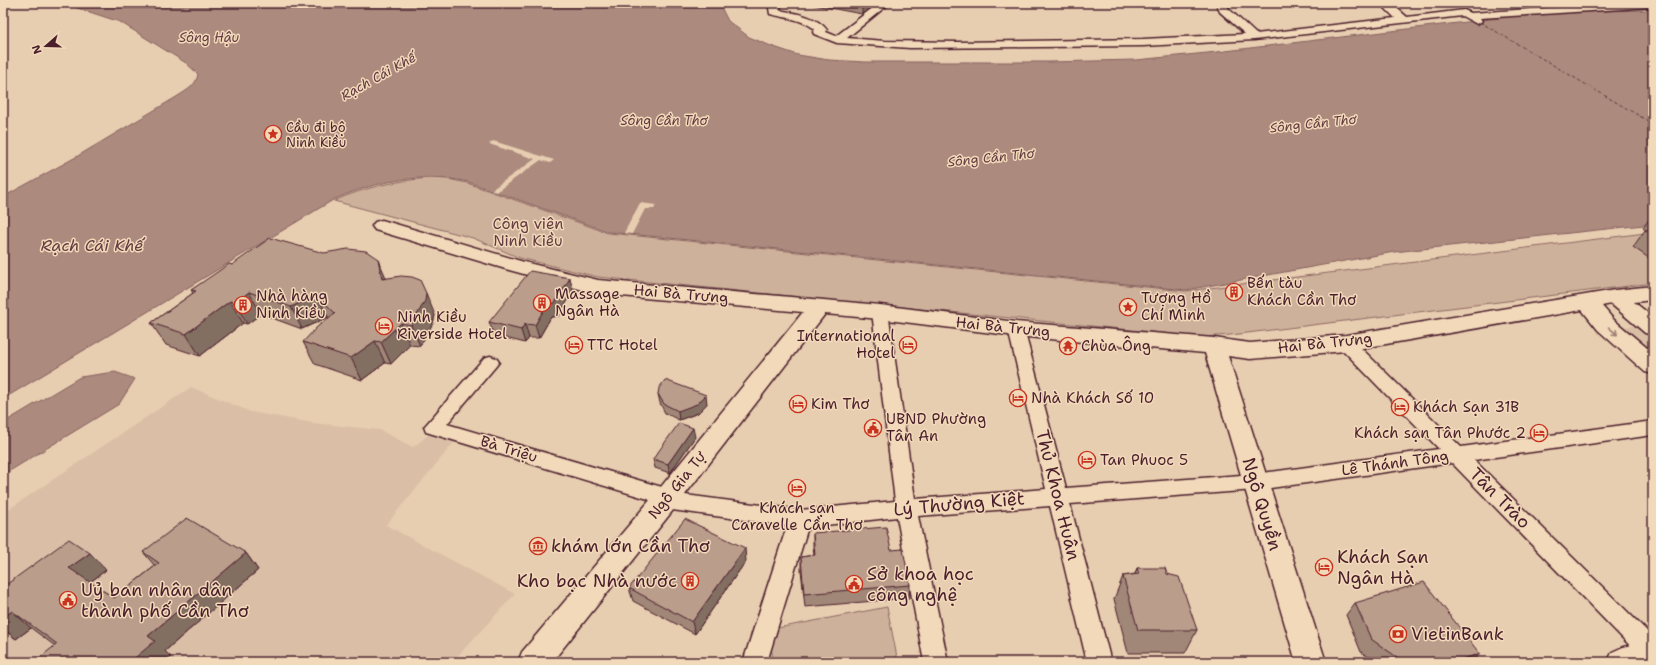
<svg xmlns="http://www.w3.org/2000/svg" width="1656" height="665" font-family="'Shantell Sans',sans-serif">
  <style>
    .built { fill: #dabfa6 }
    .green { fill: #ceb19b; stroke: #8c6863 }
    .water { fill: #ac8a7e; stroke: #855f5d }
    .pier { fill: #e8ceb1 }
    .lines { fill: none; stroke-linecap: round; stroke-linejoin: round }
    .ferry { stroke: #623a40; stroke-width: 1; stroke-dasharray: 3.5 2.5; stroke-linecap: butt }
    .street-casing { stroke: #4a1f2b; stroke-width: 3 }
    .secondary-casing { stroke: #4a1f2b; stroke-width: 3 }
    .street { fill: #f2d9ba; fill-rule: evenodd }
    .secondary { fill: #f2d9ba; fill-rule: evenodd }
    .wall { fill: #a18778; stroke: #4a1f2b }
    .shaded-wall { fill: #836e62; stroke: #4a1f2b }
    .building { fill: #bb9d8c; stroke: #4a1f2b }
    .oneway { stroke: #9e7c72 }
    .labels { text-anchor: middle; stroke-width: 3; stroke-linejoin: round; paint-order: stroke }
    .far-water-label { font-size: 13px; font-style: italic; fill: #623a40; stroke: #f2d9ba }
    .far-poi-label { font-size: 13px; fill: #4a1f2b; stroke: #f2d9ba; text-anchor: start }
    .park-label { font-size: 15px; fill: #643c41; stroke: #f2d9ba }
    .poi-label { font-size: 15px; fill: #4a1f2b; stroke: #f2d9ba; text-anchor: start }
    .street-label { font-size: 15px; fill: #4a1f2b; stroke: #f2d9ba }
    .water-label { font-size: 16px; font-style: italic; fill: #623a40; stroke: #f2d9ba }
    .near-street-label { font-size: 18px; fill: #4a1f2b; stroke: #f2d9ba }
    .near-poi-label { font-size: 18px; fill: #4a1f2b; stroke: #f2d9ba; text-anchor: start }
  </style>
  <rect width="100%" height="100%" fill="#e8ceb1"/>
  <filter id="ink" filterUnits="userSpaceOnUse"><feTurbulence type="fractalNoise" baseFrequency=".025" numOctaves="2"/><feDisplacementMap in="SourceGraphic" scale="8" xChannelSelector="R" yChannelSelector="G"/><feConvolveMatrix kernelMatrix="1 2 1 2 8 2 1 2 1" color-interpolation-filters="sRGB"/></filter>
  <g filter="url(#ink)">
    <path class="built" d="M1636,325L1653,338V364L1610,329Z
      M191,387L251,412L314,423L380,430L413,447L432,432L456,440L386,525L515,594L452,662H3V513Z"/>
    <path class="green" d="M429,178L448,179L467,183L608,233L1186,291L1653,232V283L1231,335L1202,337L598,277L520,258L473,238L334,201C365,187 396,181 429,178Z
      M887,607L898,662H774L767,630Z"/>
    <path class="water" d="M62,3H719L728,21L749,37L771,46L798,55L829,60L865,62H1048L1136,60L1217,52L1549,12L1653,10V224L1394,252L1186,290L609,232L468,182C423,172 375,181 333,200L3,399V197L76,157L178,96C187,90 196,86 198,74L186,63L120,22Z
      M115,372L135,379L119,404L8,472L3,471V423L80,377Z"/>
    <path class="pier" d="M493,141L554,160L550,163L541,160L496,192L491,190L535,159L489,144Z
      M640,203L656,205L654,209H645L632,234L624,233Z"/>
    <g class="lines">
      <path class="ferry" d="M1480,22L1653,124"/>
      <defs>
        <path id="street" d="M773,3H783L779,10C795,13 817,16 827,30L826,32L836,36L879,3H890L847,38L885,41L959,42L1143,39L1245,34L1220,12L1216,3H1226L1229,9L1256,34L1395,18L1380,3H1391L1407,17L1464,10L1471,13L1622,3H1653V7L1480,18L1482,21L1477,24L1462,16L1254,40L1143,46L910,48L837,43L814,34L813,32L815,29C802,19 786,18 770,14L769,8Z
          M880,307L886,308L888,312L915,499L1046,489L1008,329L1010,325L1016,323L1022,325L1024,329L1066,488L1255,474L1439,449L1340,347L1337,343L1340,339L1346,337L1352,339L1461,447L1653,421V435L1474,460L1653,637V662L1645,661L1452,463L1255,490L1070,504L1111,662H1087L1050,506L918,516L948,662H924L897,517L808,527L767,662H743L787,526L665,509L658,507L648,499L426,432L424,427L484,358L490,356L496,358L499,362L496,366L447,424L655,485L662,487L670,493L800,510L895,501L872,312L874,308Z"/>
        <path id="secondary" d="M382,220L524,262L598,280L880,305L1016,322L1214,338L1250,343L1346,335L1615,290L1653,286V300L1634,302L1653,317V335L1645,333L1611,304L1602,306L1614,320L1653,353V374L1645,372L1598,330L1582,310L1346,351L1250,359L1228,356L1326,662H1296L1205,353L1016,336L880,319L825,314L674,509L552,662H518L522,652L656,493L803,312L598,294L509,270L375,230L372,226L375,222Z
          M1653,641V662H1608L1612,652L1623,647Z"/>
      </defs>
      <use href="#street" class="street-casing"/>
      <use href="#secondary" class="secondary-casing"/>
      <use href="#street" class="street"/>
      <use href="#secondary" class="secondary"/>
    </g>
    <path class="wall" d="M814,3H876L862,14L814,5Z
      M1653,214V261L1633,247L1645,230H1646L1643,228Z
      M232,265L386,278L435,315L433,323L420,346L410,345L391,364L385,363L362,380L315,364L303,342L329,318L328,317L302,329L261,314L247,324L243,323L200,356L166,345L151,323L193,293L191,290Z
      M573,291L559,316L551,317L539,338H529L525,343L494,335L489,322Z
      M658,394L707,404L698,413L679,420L665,413L660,403Z
      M695,437L670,473L655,468L653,459Z
      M813,533L891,550L910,585L909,598L805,607L801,570V557L814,555L813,546Z
      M143,552L246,553L258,570L165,651L171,657L55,646L31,628L16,639L3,629V587L106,570L90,582L114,598L155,566Z
      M746,561L695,634L633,601L629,588Z
      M1137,568L1167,574L1197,630L1185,653H1128L1114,599L1123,576L1135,574Z
      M1355,603L1473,662H1376L1361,652L1346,615Z"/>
    <path class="shaded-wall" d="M862,3H876L862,14Z
      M378,259L387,280L382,279Z
      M570,278L573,291L559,316L551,317L539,338L535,325L547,304Z
      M249,292L261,314L247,324L235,303Z
      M426,293L435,315L433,323L420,346L411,325Z
      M317,295L328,317L302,329L291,307Z
      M230,301L243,323L200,356L186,334Z
      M401,323L410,345L391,364L381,342Z
      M525,324L529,338L525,343L521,330Z
      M375,341L385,363L362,380L351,358Z
      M706,395L707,404L698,413L679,420L678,411Z
      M693,428L695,437L670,473L668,464Z
      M745,548L746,561L695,634L692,622Z
      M90,553L106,570L86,585L69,568Z
      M246,553L258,570L165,651L171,657L165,662H130L148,636Z
      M12,611L31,628L16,639L3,628V618Z
      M1480,654L1473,662H1451Z"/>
    <path class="building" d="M1653,229V235L1645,230Z
      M270,238L324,253L348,249L366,251L378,259L382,279L401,276L412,277L420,280L426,293L425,301L411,325L401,323L381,342L375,341L351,358L303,342L317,327L335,313L317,295L291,307L249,292L235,303L230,301L186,334L151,323L196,291L191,290L229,264L232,265Z
      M530,271L570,278L555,303L547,304L535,325L525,324L521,330L489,322Z
      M665,380L706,395L697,404L678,411L664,404L658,394L659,388Z
      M679,423L693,428L668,464L653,459Z
      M187,518L246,553L148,636L155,641L130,662H34L57,644L12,611L3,618V587L69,539L90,553L69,568L114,598L159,563L143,552Z
      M685,519L745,548L692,622L629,588Z
      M886,527L891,550L903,549L910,585L804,594L801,557L815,555L813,533Z
      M1137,568H1165L1167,574L1179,577L1197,630H1138L1123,576L1139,574Z
      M1424,582L1480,654L1451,662H1404L1371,639L1355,603Z"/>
    <defs><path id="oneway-shaft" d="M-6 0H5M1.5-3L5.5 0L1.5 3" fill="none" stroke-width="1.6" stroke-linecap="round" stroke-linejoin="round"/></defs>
    <use class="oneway" href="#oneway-shaft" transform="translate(1613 331) rotate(41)"/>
  </g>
  <defs>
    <symbol id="sight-ring" viewBox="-11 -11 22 22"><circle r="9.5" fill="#f2d9ba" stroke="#c8321e" stroke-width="1.5"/><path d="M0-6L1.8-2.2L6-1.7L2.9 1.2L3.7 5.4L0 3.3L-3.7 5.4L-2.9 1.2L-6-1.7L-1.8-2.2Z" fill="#c8321e"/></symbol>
    <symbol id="building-ring" viewBox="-11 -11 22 22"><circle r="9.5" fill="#f2d9ba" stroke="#c8321e" stroke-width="1.5"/><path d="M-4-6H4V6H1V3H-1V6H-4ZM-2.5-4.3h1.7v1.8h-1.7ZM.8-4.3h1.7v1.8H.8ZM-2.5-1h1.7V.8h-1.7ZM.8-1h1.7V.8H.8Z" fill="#c8321e"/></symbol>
    <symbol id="hotel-ring" viewBox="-11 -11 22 22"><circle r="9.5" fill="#f2d9ba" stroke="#c8321e" stroke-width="1.5"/><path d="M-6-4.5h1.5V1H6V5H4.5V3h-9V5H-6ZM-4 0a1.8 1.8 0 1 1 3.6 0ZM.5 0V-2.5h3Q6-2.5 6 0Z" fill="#c8321e"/></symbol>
    <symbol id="temple-ring" viewBox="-11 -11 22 22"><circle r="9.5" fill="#f2d9ba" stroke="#c8321e" stroke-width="1.5"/><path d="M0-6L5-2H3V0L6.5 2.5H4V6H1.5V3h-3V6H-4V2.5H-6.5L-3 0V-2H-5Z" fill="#c8321e"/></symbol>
    <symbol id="civic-ring" viewBox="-11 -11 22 22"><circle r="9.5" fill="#f2d9ba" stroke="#c8321e" stroke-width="1.5"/><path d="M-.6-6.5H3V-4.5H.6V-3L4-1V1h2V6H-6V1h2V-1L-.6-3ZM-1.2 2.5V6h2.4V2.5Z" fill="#c8321e"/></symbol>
    <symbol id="museum-ring" viewBox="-11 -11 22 22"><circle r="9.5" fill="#f2d9ba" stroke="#c8321e" stroke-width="1.5"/><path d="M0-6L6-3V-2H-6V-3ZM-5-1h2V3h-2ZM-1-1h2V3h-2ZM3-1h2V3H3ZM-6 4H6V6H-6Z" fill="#c8321e"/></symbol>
    <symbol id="bank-ring" viewBox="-11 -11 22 22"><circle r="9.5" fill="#f2d9ba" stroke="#c8321e" stroke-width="1.5"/><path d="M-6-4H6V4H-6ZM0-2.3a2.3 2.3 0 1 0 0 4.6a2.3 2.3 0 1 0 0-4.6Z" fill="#c8321e"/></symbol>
  </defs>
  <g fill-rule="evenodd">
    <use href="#sight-ring" x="263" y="124" width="20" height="20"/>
    <use href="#building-ring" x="1224" y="282" width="20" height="20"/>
    <use href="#building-ring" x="532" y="293" width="20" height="20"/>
    <use href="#building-ring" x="233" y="295" width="20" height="20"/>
    <use href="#sight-ring" x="1118" y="297" width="20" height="20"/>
    <use href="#hotel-ring" x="374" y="316" width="20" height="20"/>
    <use href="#hotel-ring" x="564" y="335" width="20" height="20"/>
    <use href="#hotel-ring" x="898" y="335" width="20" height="20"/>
    <use href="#temple-ring" x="1058" y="336" width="20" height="20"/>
    <use href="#hotel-ring" x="1008" y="388" width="20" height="20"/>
    <use href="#hotel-ring" x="788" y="394" width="20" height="20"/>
    <use href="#hotel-ring" x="1390" y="397" width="20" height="20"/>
    <use href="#civic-ring" x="863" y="418" width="20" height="20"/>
    <use href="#hotel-ring" x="1529" y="423" width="20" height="20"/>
    <use href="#hotel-ring" x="1077" y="450" width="20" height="20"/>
    <use href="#hotel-ring" x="787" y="478" width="20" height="20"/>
    <use href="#museum-ring" x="528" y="536" width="20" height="20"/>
    <use href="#hotel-ring" x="1314" y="557" width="20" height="20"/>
    <use href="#building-ring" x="680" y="571" width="20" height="20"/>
    <use href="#civic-ring" x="844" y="574" width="20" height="20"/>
    <use href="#civic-ring" x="58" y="590" width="20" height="20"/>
    <use href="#bank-ring" x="1388" y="624" width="20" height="20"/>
  </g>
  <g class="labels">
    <g class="far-water-label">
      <text x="209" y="42">Sông Hậu</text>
      <text transform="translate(378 76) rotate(-29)" y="5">Rạch Cái Khế</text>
      <text x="664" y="125">Sông Cần Thơ</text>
      <text transform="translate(1313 123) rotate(-6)" y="5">Sông Cần Thơ</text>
      <text transform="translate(991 157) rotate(-6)" y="5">Sông Cần Thơ</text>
    </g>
    <g class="far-poi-label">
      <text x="286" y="132">Cầu đi bộ<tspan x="286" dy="15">Ninh Kiều</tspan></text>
    </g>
    <g class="park-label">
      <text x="528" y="229">Công viên<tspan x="528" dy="17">Ninh Kiều</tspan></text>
    </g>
    <g class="poi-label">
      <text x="1247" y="288">Bến tàu<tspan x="1247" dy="17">Khách Cần Thơ</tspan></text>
      <text x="555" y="299">Massage<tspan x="555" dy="17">Ngân Hà</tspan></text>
      <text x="256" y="301">Nhà hàng<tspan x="256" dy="17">Ninh Kiều</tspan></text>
      <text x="1141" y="303">Tượng Hồ<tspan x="1141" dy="17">Chí Minh</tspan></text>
      <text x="397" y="322">Ninh Kiều<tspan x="397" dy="17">Riverside Hotel</tspan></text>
      <text x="895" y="341" text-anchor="end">International<tspan x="895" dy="17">Hotel</tspan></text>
      <text x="587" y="350">TTC Hotel</text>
      <text x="1081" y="351">Chùa Ông</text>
      <text x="1031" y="403">Nhà Khách Số 10</text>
      <text x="811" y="409">Kim Thơ</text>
      <text x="1413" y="412">Khách Sạn 31B</text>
      <text x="886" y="424">UBND Phường<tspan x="886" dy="17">Tân An</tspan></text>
      <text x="1526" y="438" text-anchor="end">Khách sạn Tân Phước 2</text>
      <text x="1100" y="465">Tan Phuoc 5</text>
      <text x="797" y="513" text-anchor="middle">Khách sạn<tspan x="797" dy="17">Caravelle Cần Thơ</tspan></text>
    </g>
    <g class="street-label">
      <text transform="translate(681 294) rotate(5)" y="5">Hai Bà Trưng</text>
      <text transform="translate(1003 327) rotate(6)" y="5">Hai Bà Trưng</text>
      <text transform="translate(1325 343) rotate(-6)" y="5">Hai Bà Trưng</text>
      <text transform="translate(509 449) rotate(17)" y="5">Bà Triệu</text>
      <text transform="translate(1395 463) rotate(-8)" y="5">Lê Thánh Tông</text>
      <text transform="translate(677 485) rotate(-51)" y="5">Ngô Gia Tự</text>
    </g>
    <g class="water-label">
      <text x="92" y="251">Rạch Cái Khế</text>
    </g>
    <g class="near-street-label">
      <text transform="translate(1058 495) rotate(76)" y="6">Thủ Khoa Huân</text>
      <text transform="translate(1500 498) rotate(45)" y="6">Tân Trào</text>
      <text transform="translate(959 504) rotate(-5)" y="6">Lý Thường Kiệt</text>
      <text transform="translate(1262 504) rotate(73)" y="6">Ngô Quyền</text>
    </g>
    <g class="near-poi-label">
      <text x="551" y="552">khám lớn Cần Thơ</text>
      <text x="1337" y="563">Khách Sạn<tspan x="1337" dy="21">Ngân Hà</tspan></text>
      <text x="867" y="580">Sở khoa học<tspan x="867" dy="21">công nghệ</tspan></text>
      <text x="677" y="587" text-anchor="end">Kho bạc Nhà nước</text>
      <text x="81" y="596">Uỷ ban nhân dân<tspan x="81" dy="21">thành phố Cần Thơ</tspan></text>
      <text x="1411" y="640">VietinBank</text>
    </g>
  </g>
  <rect width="1656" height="665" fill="none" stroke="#f2d9ba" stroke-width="16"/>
  <rect x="8" y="8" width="1640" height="649" fill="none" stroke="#4a1f2b" stroke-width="1.5" filter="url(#ink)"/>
  <g transform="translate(46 46) rotate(250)" stroke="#f2d9ba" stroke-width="3" paint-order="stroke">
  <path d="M0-3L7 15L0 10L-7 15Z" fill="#4a1f2b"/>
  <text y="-6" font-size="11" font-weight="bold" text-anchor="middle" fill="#4a1f2b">N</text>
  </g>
</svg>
